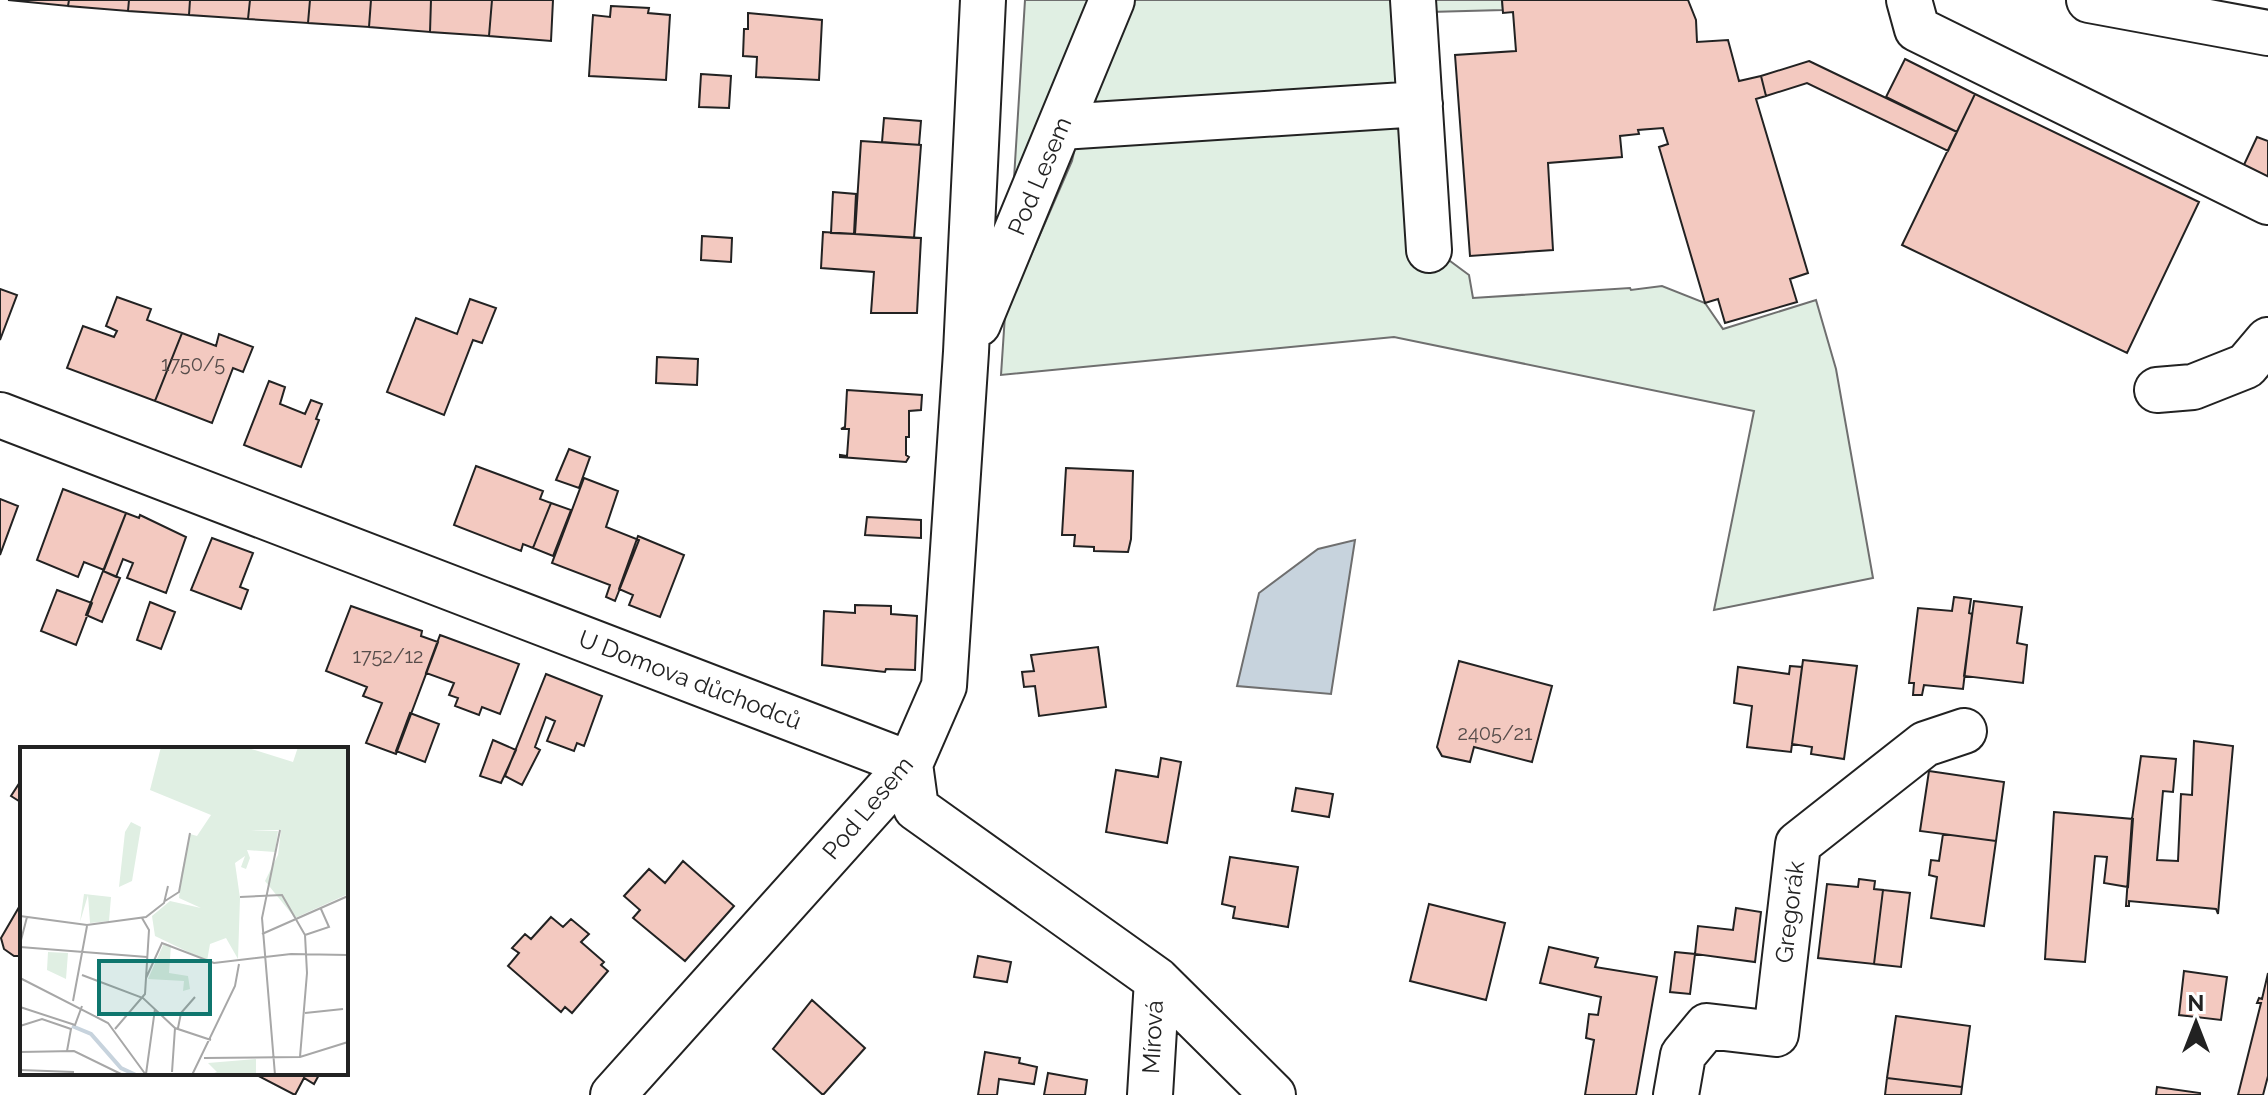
<svg xmlns="http://www.w3.org/2000/svg" width="2268" height="1095" font-family="Raleway,sans-serif">
  <style>
    .green { fill: #e0efe3; stroke: #6f6f6f; stroke-width: 2 }
    .water { fill: #c7d3dd; stroke: #6f6f6f; stroke-width: 2 }
    .building { fill: #f3c9c0; stroke: #222; stroke-width: 2 }
    .lines { fill: none; stroke-linecap: round; stroke-linejoin: round }
    .minor-casing { stroke: #222; stroke-width: 48 }
    .minor { stroke: #fff; stroke-width: 44 }
    .labels { text-anchor: middle; stroke-width: 6; stroke-linejoin: round; paint-order: stroke }
    .number-label { font-size: 20px; fill: #564c4a }
    .street-label { font-size: 24px; fill: #222; stroke: #fff }
    .inset-river { fill: none; stroke: #c7d3dd; stroke-width: 4 }
    .inset-road { fill: none; stroke: #a7a7a7; stroke-width: 2 }
    .view { fill: #0f766e; fill-opacity: 0.15; stroke: #0f766e; stroke-width: 4 }
    .inset-edge { fill: none; stroke: #222; stroke-width: 4 }
  </style>
  <rect width="100%" height="100%" fill="#fff"/>
  <path class="green" d="M1025,0H1091L1013,195Z
    M1125,0H1502L1503,10L1429,12L1446,258L1469,275L1473,298L1630,288L1631,290L1662,286L1705,303L1723,329L1816,300L1836,369L1873,578L1714,610L1754,411L1394,337L1001,375L1005,315L1072,161L1091,77Z"/>
  <path class="water" d="M1355,540L1331,694L1237,686L1259,593L1318,549Z"/>
  <path class="building" d="M8,0H69L68,6Z
    M69,0H129L128,11L68,6Z
    M129,0H190L189,15L128,11Z
    M190,0H250L248,19L189,15Z
    M250,0H310L308,23L248,19Z
    M310,0H371L369,27L308,23Z
    M371,0H431L430,32L369,27Z
    M431,0H492L489,36L430,32Z
    M492,0H553L551,41L489,36Z
    M1502,0H1688L1696,20L1697,42L1728,40L1739,81L1761,76L1766,96L1756,99L1808,273L1790,279L1797,302L1725,323L1718,299L1705,303L1659,147L1668,144L1663,128L1638,130L1639,134L1620,136L1622,157L1548,163L1553,250L1470,256L1455,55L1516,51L1513,12L1503,13Z
    M611,6L649,8L648,13L670,15L666,80L589,76L593,15L610,17Z
    M748,13L822,20L819,80L756,77L757,57L743,56L744,29H748Z
    M1905,59L1975,94L1957,132L1886,97Z
    M1809,61L1957,132L1948,151L1807,83L1766,96L1761,76Z
    M701,74L731,76L729,108L699,107Z
    M1975,94L2199,202L2127,353L1902,245Z
    M884,118L921,121L919,145L882,142Z
    M2257,137L2268,141V180L2242,169Z
    M861,141L921,145L914,238L855,234Z
    M833,192L856,194L854,234L831,233Z
    M823,232L921,238L917,313H871L874,272L821,268Z
    M702,236L732,238L731,262L701,260Z
    M0,289L17,295L0,340Z
    M117,297L151,309L147,320L182,333L155,401L67,368L83,326L114,337L117,331L106,326Z
    M470,299L496,308L482,343L473,340L444,415L387,392L416,318L457,334Z
    M182,333L216,346L219,334L253,347L243,372L233,368L212,423L155,401Z
    M657,357L698,359L697,385L656,383Z
    M269,381L285,387L280,404L305,414L311,400L322,404L316,419L319,420L301,467L244,445Z
    M847,390L922,395L921,410L909,411V437H906V455L909,457L906,462L840,457V455L847,456L849,429H841L845,427Z
    M569,449L590,457L579,488L556,480Z
    M476,466L543,491L540,499L551,503L533,548L523,544L521,551L454,525Z
    M1066,468L1133,471L1131,539L1128,552L1094,551V547L1074,546L1075,535H1062Z
    M584,478L618,491L606,527L639,540L615,601L606,597L610,585L552,563Z
    M63,489L126,513L104,570L84,562L78,577L37,560Z
    M0,499L18,506L0,555Z
    M551,503L571,510L553,556L533,548Z
    M126,513L139,518L140,515L186,537L166,593L127,578L133,563L123,559L116,577L103,571Z
    M867,517L921,520V538L865,535Z
    M638,536L684,555L660,617L629,605L633,595L619,589Z
    M212,538L253,553L240,587L248,590L241,609L191,590Z
    M103,571L120,578L102,622L86,615Z
    M57,590L92,603L76,645L41,631Z
    M1954,597L1971,599L1969,613L1972,614L1963,689L1924,685L1922,695H1913L1914,683H1909L1918,608L1952,611Z
    M1974,601L2022,607L2017,643L2027,645L2023,683L1964,676Z
    M150,602L175,612L161,649L137,640Z
    M855,605L891,606V614L917,616L915,670L886,669L885,672L822,665L824,611L855,613Z
    M351,606L422,631L421,636L438,642L396,754L366,743L382,703L363,696L367,687L326,671Z
    M440,635L519,664L500,714L482,707L479,715L455,706L458,698L449,695L454,683L426,673Z
    M1098,647L1106,707L1039,716L1035,686L1024,687L1022,672L1034,671L1031,655Z
    M1803,660L1857,666L1844,759L1811,754L1812,747L1792,744Z
    M1459,661L1552,686L1532,762L1474,747L1470,762L1442,756L1437,747Z
    M1790,666L1802,667L1791,752L1747,747L1752,706L1734,703L1738,667L1789,674Z
    M546,674L602,696L584,746L577,743L574,751L547,741L555,721L546,717L535,747L540,750L522,785L505,776Z
    M410,713L439,724L425,762L396,751Z
    M493,740L516,750L501,783L480,776Z
    M2194,741L2233,746L2218,914L2216,909L2129,901V906H2126L2132,819L2141,756L2176,759L2173,792L2163,791L2157,860L2178,861L2181,794L2192,795Z
    M1161,758L1181,762L1167,843L1106,832L1116,770L1158,777Z
    M1929,771L2004,782L1996,841L1920,831Z
    M22,779V803L11,796Z
    M1296,788L1333,794L1329,817L1292,811Z
    M2054,812L2133,819L2128,887L2104,883L2107,857L2095,856L2085,962L2045,959Z
    M1943,834L1996,841L1984,926L1931,918L1937,877L1929,875L1931,860L1939,861Z
    M1230,857L1298,867L1288,927L1233,918L1235,907L1222,904Z
    M683,861L734,906L685,961L633,918L640,910L624,896L649,869L665,883Z
    M1859,879L1875,881L1874,889L1883,890L1874,964L1818,958L1827,884L1858,887Z
    M1883,890L1910,893L1901,967L1874,964Z
    M22,902V956H14L4,949L1,938Z
    M1429,904L1505,923L1486,1000L1410,981Z
    M1736,908L1761,912L1755,962L1695,954L1698,926L1733,930Z
    M551,917L563,927L571,919L589,934L581,942L604,962L601,965L608,971L572,1013L565,1007L561,1012L508,966L519,953L512,948L525,934L531,939Z
    M1549,947L1598,958L1595,967L1657,977L1636,1095H1585L1594,1040L1586,1038L1589,1014L1598,1015L1601,997L1540,983Z
    M1675,952L1695,954L1690,994L1670,992Z
    M978,956L1011,962L1007,982L974,977Z
    M2184,971L2227,977L2221,1020L2179,1015Z
    M2268,973V1076L2263,1095H2238L2261,1003H2257L2259,998L2262,999Z
    M812,1000L865,1048L823,1095L773,1049Z
    M1896,1016L1970,1026L1962,1087L1887,1078Z
    M985,1052L1020,1058L1019,1063L1037,1067L1034,1084L999,1079L997,1095H978Z
    M253,1073H320L314,1084L304,1078L295,1095Z
    M1048,1073L1087,1080L1085,1095H1044Z
    M1887,1078L1962,1087L1961,1095H1885Z
    M2157,1087L2200,1093V1095H2156Z"/>
  <g class="lines">
    <defs>
      <path id="minor" d="M1413,0L1429,250
        M1909,0L1917,29L2268,202
        M2089,0L2268,33
        M1061,127L1420,104
        M978,324L1112,0
        M2157,390L2193,387L2246,366L2268,340
        M0,415L910,764
        M910,764L916,808L1157,980L1273,1095
        M613,1095L910,764L944,686L966,352L983,0
        M1150,1095L1157,980
        M1676,1095L1683,1055L1707,1026L1776,1034L1798,844L1925,744L1964,731"/>
    </defs>
    <use href="#minor" class="minor-casing"/>
    <use href="#minor" class="minor"/>
  </g>
  <g class="labels">
    <g class="number-label">
      <text x="193" y="371">1750/5</text>
      <text x="388" y="663">1752/12</text>
      <text x="1495" y="740">2405/21</text>
    </g>
    <g class="street-label">
      <text transform="translate(1040 176) rotate(-67)" y="8">Pod Lesem</text>
      <text transform="translate(690 680) rotate(21)" y="8">U Domova důchodců</text>
      <text transform="translate(868 808) rotate(-50)" y="8">Pod Lesem</text>
      <text transform="translate(1790 912) rotate(-83)" y="8">Gregorák</text>
      <text transform="translate(1153 1037) rotate(-87)" y="8">Mírová</text>
    </g>
  </g>
  <g transform="translate(20 747)">
    <rect width="328" height="328" fill="#fff"/>
    <path d="M141,0H225L273,15L278,0H328V147L275,171L245,134L258,108L261,83H230L258,84L255,105L227,103L230,111L226,122L221,120L225,109L215,116L220,151L218,212L206,191L190,197L187,214L135,189L132,169L150,154L181,161L159,151L161,128L170,87L177,89L191,68L130,43ZM111,75L121,80L112,134L99,140L105,85ZM64,147L91,150L89,174L70,176L68,148L60,175ZM144,196L151,198L149,226L168,229L170,242L163,244L164,234L128,232ZM28,205L48,206L46,232L27,223ZM236,312V328H188L197,325L188,316Z" fill="#e0efe3"/>
    <path class="inset-river" d="M52,279L71,287L101,321L116,328"/>
    <path class="inset-road" d="M220,150L262,148L285,188L287,226L280,310M145,154L159,145L170,86M0,169L67,178L126,170L144,156L148,139M242,187L328,149M285,188L309,180L301,162M0,197L7,170M0,200L127,210M62,228L123,251L155,281L191,293M0,231L88,276L126,328M126,231L142,196L194,216L271,207L328,208M53,254L67,179M0,260L55,278L62,259M285,266L323,262M0,279L22,272L51,282L47,304M158,281L161,266L175,250M95,282L125,247L129,183L122,171M0,305L54,304L103,328M184,311L280,310L328,295M0,323L54,325M152,325L155,281M126,327L135,262M172,328L215,239L219,217M255,328L242,171L260,83"/>
    <path class="view" d="M79,214H190V267H79Z"/>
    <rect width="328" height="328" class="inset-edge"/>
  </g>
  <g transform="translate(2196 1023)" stroke="#ffffff" stroke-width="6" paint-order="stroke">
  <path d="M0-6L14 30L0 20L-14 30Z" fill="#222222"/>
  <text y="-12" font-size="22" font-weight="bold" text-anchor="middle" fill="#222222">N</text>
  </g>
</svg>
